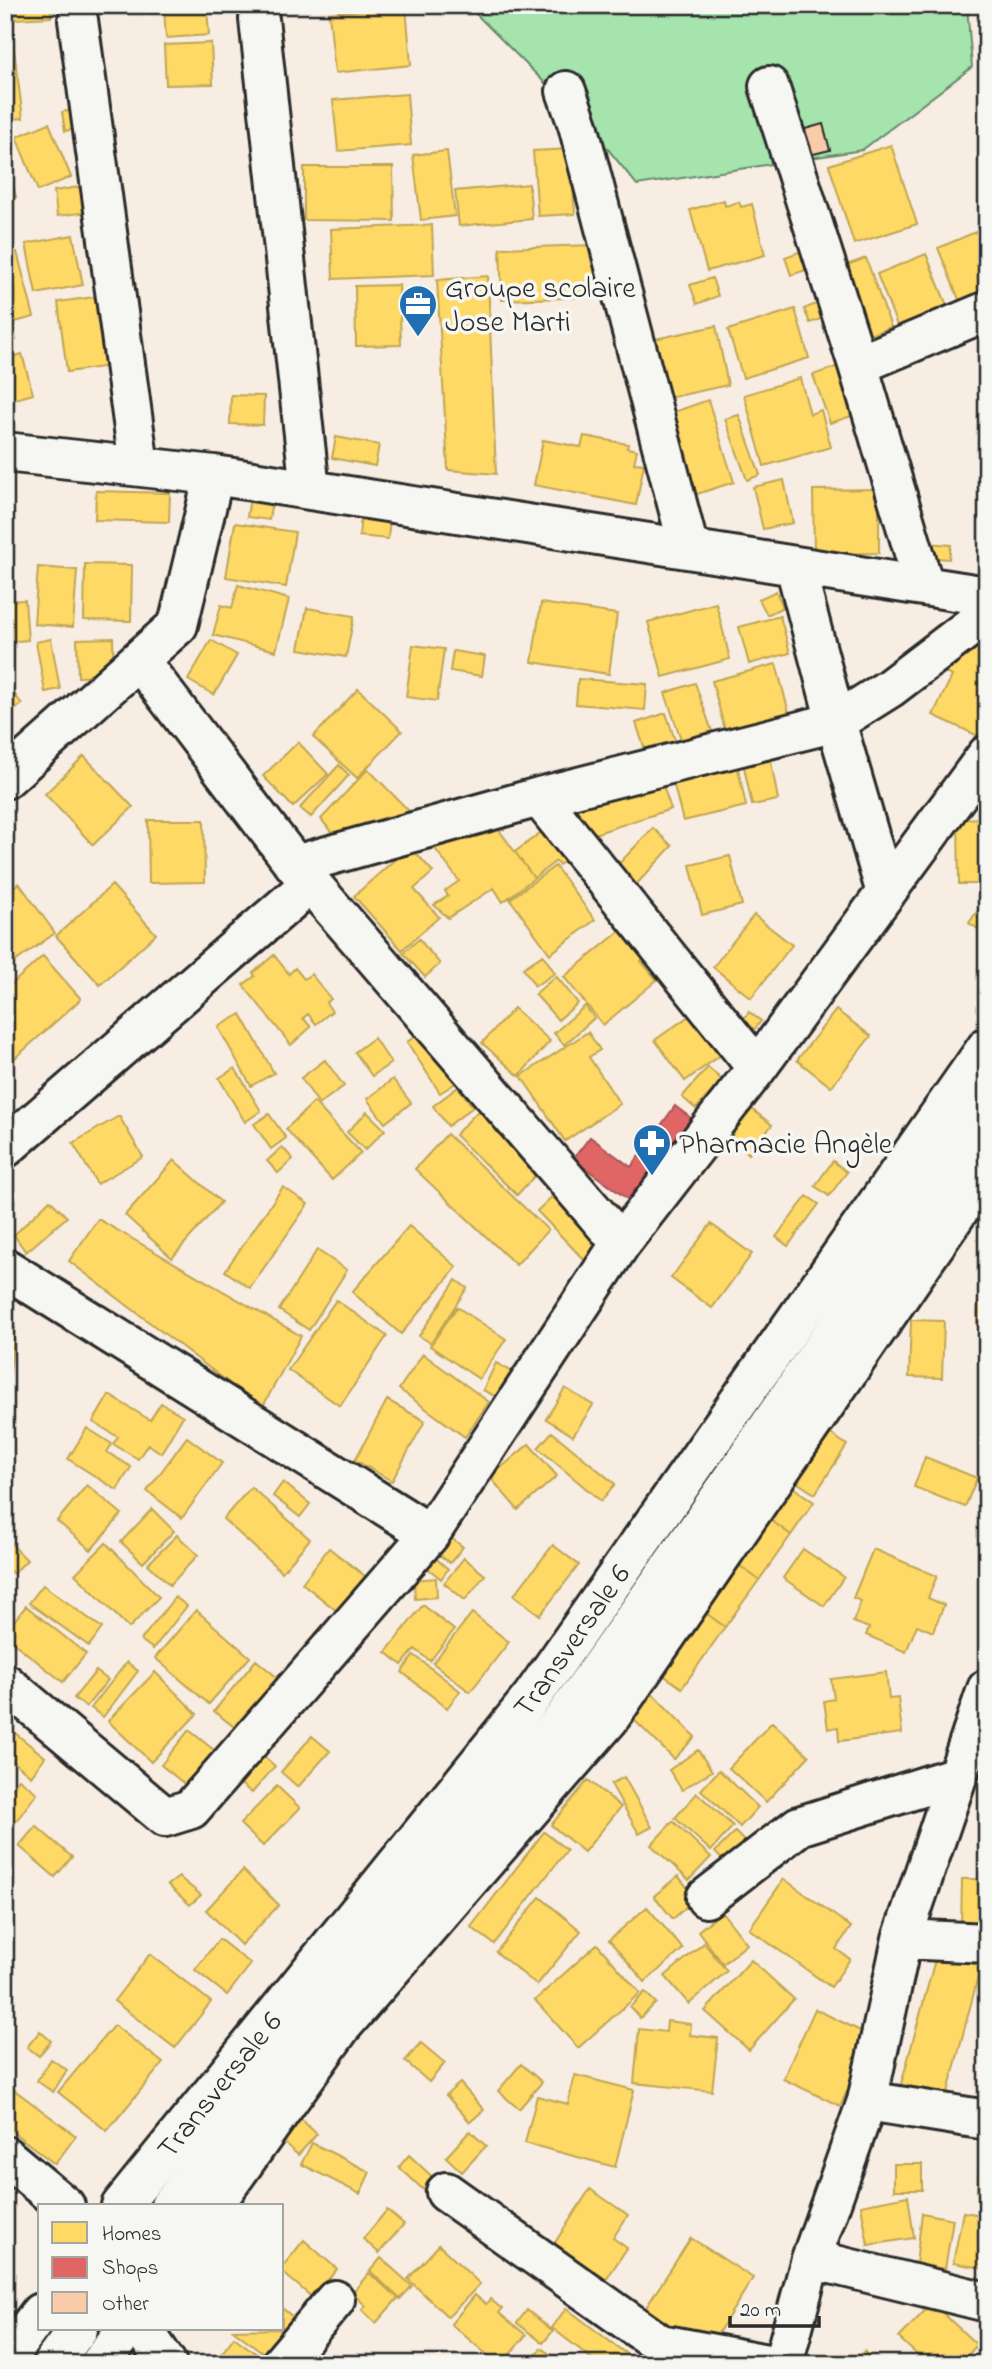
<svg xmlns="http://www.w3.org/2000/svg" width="992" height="2369" font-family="'Indie Flower',sans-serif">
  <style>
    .green { fill: #a5e4ac; stroke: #68886c; stroke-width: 2 }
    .homes { fill: #ffd966; stroke: #bfa554; stroke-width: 2 }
    .shops { fill: #e06666; stroke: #aa5454; stroke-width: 2 }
    .building { fill: #f9cba8; stroke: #2b2b2b; stroke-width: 2 }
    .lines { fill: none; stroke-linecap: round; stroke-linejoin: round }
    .minor-casing { stroke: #2b2b2b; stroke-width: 44 }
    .major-casing { stroke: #2b2b2b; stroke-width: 44 }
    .minor { stroke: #f6f6f2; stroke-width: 38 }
    .major { stroke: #f6f6f2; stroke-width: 38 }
    .labels { text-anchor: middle; stroke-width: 7; stroke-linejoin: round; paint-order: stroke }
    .poi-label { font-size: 30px; fill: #2b2b2b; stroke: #f6f6f2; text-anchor: start }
    .street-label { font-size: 30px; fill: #2b2b2b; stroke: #f6f6f2 }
  </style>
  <rect width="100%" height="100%" fill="#f7ede3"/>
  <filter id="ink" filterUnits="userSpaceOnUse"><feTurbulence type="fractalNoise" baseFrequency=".0143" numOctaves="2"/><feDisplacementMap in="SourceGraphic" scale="14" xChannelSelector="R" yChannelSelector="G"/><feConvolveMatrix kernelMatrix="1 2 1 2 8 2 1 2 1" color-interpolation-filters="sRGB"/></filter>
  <g filter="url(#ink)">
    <path class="green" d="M467,5H967L972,67L862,150L637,185L594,132Z"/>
    <path class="homes" d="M14,5H51V17L15,19Z
      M207,6L209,35L166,38L164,9Z
      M406,6L411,65L335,73L329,13Z
      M13,42L23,118L5,120V43Z
      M211,43L213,84L166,85L164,45Z
      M407,94L411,145L338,151L333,100Z
      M82,108L85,127L65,131L62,112Z
      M49,123L71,177L38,191L16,137Z
      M891,145L917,224L854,244L829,165Z
      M570,149L575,214L538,216L533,151Z
      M447,151L455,216L421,220L413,155Z
      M5,152L16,197L5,200Z
      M304,167H393L394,221L304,220Z
      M529,184L532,219L459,226L455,191Z
      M85,186L89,212L57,216L54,191Z
      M724,200L725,206L739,202L741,207L752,204L765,255L707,271L690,210Z
      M432,225L434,275L333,279L331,229Z
      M980,230L987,248V291L960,302L938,248Z
      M73,235L83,285L36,294L26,244Z
      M594,245L595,297L502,300L500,248Z
      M802,251L809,269L791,275L785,257Z
      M17,252L34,317L15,322L5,284V255Z
      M926,254L948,308L898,328L877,274Z
      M866,258L891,327L869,335L844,266Z
      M488,276L496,474L448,470L437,280Z
      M712,278L718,296L697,304L690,285Z
      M399,285L401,345L356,346L355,286Z
      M102,296L110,366L67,372L58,302Z
      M823,301L829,316L810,323L804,309Z
      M5,304L16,340L5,343Z
      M795,309L809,358L743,378L728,330Z
      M716,326L728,385L668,398L655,339Z
      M22,354L33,394L5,402V359Z
      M844,364L861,413L830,423L813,375Z
      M800,378L810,414L821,410L831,447L764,466L744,395Z
      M231,395L264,396L263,425L230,424Z
      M708,400L734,482L694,495L668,414Z
      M739,415L760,475L747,480L725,419Z
      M584,436L628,444L627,448L637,450L634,463L644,464L636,505L534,485L543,440L581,447Z
      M336,437L379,445L375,466L332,458Z
      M784,480L793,523L763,529L753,487Z
      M879,489V553L814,554L813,490Z
      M96,491L170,493L169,522L95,520Z
      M250,497L272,500L269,520L247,517Z
      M361,516L390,519L388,539L359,536Z
      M235,523L295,532L286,587L226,577Z
      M926,543L951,545L949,559L925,557Z
      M85,564L132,565L131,621L84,620Z
      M38,567L77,570L73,627L34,624Z
      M238,585L289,599L276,651L213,635L221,605L232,608Z
      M776,591L783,607L767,615L759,599Z
      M25,600L28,640L5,642V601Z
      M541,603L617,614L609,674L532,662Z
      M716,603L730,659L663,677L648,622Z
      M307,608L354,616L346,657L299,649Z
      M780,616L790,653L749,664L739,627Z
      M113,638L114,676L78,677L77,639Z
      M51,639L60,689L45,692L36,642Z
      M969,639L987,647V718L978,736L933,715L952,676L941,670Z
      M211,640L237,655L214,695L188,680Z
      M413,645L444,649L437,701L406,697Z
      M453,651L485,656L482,676L450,671Z
      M776,664L791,720L727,738L712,681Z
      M578,679L647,684L645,710L576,704Z
      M5,682L22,704L5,718Z
      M695,683L714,737L684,748L665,693Z
      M358,689L402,731L357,778L313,737Z
      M666,713L676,743L646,753L636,723Z
      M298,742L328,774L293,807L263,776Z
      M84,756L133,807L93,845L45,794Z
      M770,756L778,800L752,805L743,762Z
      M736,759L746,806L683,821L671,774Z
      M339,765L349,775L311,817L300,808Z
      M368,769L412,814L338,840L321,819Z
      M660,777L671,809L582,838L572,806Z
      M986,818L987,884H959L958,819Z
      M491,819L534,878L503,902L494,888L448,918L434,905L448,896L445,891L459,881L428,839Z
      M148,820H204L205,882L149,883Z
      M549,826L572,856L559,865L556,861L534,878L515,852Z
      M653,828L672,846L632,889L613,870Z
      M410,846L433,872L414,889L439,917L402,950L354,896Z
      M730,856L742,905L702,915L690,865Z
      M555,866L595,920L550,954L510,899Z
      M19,883L55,933L5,969V893Z
      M112,885L156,934L100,985L56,936Z
      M987,897V935L969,923Z
      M754,915L792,945L751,998L713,967Z
      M620,931L630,944L639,937L651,952L641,961L657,980L603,1025L564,977Z
      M419,939L440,964L425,977L403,953Z
      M274,955L289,974L295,968L304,979L311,974L331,999L326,1003L332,1011L316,1024L308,1014L303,1018L311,1027L291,1045L243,985L255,976L253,973Z
      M543,955L555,973L535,986L523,968Z
      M43,956L81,999L5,1067V990Z
      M556,976L578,1003L558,1020L535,994Z
      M585,1006L594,1018L564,1045L554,1033Z
      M514,1008L550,1041L519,1076L482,1043Z
      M836,1010L871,1036L831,1087L797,1060Z
      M749,1012L761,1021L749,1036L737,1028Z
      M241,1014L274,1073L251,1086L218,1027Z
      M692,1014L722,1054L685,1081L655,1040Z
      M425,1030L459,1081L440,1093L407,1042Z
      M588,1032L600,1050L589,1057L620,1104L565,1141L521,1076Z
      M374,1038L391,1063L372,1076L355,1052Z
      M325,1060L344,1086L319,1104L301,1078Z
      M708,1067L722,1080L696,1109L682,1097Z
      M235,1068L261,1111L245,1122L219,1078Z
      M393,1079L411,1103L385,1123L367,1099Z
      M458,1087L473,1107L448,1126L433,1106Z
      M314,1102L361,1153L332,1180L286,1129Z
      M752,1109L772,1125L749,1154L729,1137Z
      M479,1110L540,1170L517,1195L455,1135Z
      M367,1112L385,1130L365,1150L347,1132Z
      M269,1114L286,1138L271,1149L254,1124Z
      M119,1116L143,1157L97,1184L73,1143Z
      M447,1134L548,1230L516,1265L415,1169Z
      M282,1147L293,1159L278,1173L267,1161Z
      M174,1160L221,1202L172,1258L125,1215Z
      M833,1161L847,1172L829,1196L815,1186Z
      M283,1187L308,1204L250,1288L225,1271Z
      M560,1189L610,1241L587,1263L537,1211Z
      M807,1196L819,1204L788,1246L776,1237Z
      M50,1200L67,1217L26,1252L14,1235Z
      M98,1219L301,1336L262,1408L69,1261Z
      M711,1224L752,1254L712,1308L671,1278Z
      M409,1226L457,1267L401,1334L352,1292Z
      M317,1250L347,1270L309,1330L279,1310Z
      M456,1280L467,1288L431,1343L419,1336Z
      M336,1300L387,1336L340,1406L288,1370Z
      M978,1303H987V1326L977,1325Z
      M457,1307L506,1339L479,1379L430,1346Z
      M911,1320L944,1321L942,1378L909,1377Z
      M5,1326L15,1328L9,1380L5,1379Z
      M423,1354L489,1402L465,1437L399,1389Z
      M496,1363L516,1374L502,1400L483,1390Z
      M565,1388L593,1405L573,1436L546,1419Z
      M109,1395L150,1420L161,1403L183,1416L161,1453L148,1444L138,1459L113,1444L118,1437L93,1422Z
      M387,1400L425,1421L392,1481L355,1460Z
      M87,1428L112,1444L107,1452L131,1467L117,1490L68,1459Z
      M825,1430L847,1445L815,1494L792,1479Z
      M552,1432L615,1484L601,1501L538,1448Z
      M187,1437L222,1463L182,1518L147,1491Z
      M529,1444L557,1476L518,1510L490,1477Z
      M925,1457L977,1478L965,1507L914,1487Z
      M283,1482L310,1504L300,1517L273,1496Z
      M87,1485L122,1514L91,1550L57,1521Z
      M791,1486L814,1502L791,1535L768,1518Z
      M251,1487L310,1539L282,1572L223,1519Z
      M152,1509L174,1531L143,1563L121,1542Z
      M768,1518L791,1535L759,1580L736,1563Z
      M177,1535L198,1555L170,1585L148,1564Z
      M450,1537L463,1547L450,1563L437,1553Z
      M8,1541L27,1560L13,1574L5,1567V1544Z
      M106,1543L159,1597L129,1628L75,1574Z
      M553,1545L579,1565L540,1615L514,1595Z
      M329,1548L370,1580L342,1615L302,1583Z
      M803,1549L844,1577L824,1606L783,1578Z
      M873,1549L937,1576L928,1598L944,1605L933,1632L917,1625L906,1652L866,1635L869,1628L853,1622L861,1601L853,1598Z
      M432,1555L448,1569L441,1579L424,1565Z
      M464,1558L485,1575L465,1600L444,1583Z
      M736,1563L759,1580L725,1627L702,1610Z
      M436,1578L437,1597L415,1599L414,1580Z
      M43,1585L102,1628L89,1646L29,1603Z
      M175,1597L187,1606L153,1649L141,1640Z
      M423,1605L454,1630L430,1661L415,1649L402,1665L386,1652Z
      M26,1606L86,1654L63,1682L5,1636V1632Z
      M196,1610L250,1657L209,1704L155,1658Z
      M702,1610L725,1627L682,1688L659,1672Z
      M472,1613L509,1642L470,1692L433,1663Z
      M414,1655L460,1691L447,1708L402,1672Z
      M256,1660L279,1679L238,1730L214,1711Z
      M127,1662L138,1671L103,1717L91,1708Z
      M96,1671L108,1680L86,1707L74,1698Z
      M155,1672L197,1714L151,1762L108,1721Z
      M886,1672L889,1699L898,1698L902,1733L839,1741L838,1727L828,1729L824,1701L834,1699L831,1679Z
      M653,1694L695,1737L674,1759L631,1717Z
      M772,1722L809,1756L766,1802L729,1768Z
      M5,1725L45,1757L31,1776L5,1755Z
      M189,1730L220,1755L192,1790L161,1765Z
      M312,1736L330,1751L298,1787L281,1772Z
      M698,1750L712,1771L682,1790L669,1770Z
      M260,1753L275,1766L252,1793L237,1781Z
      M719,1770L758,1807L740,1827L701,1790Z
      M624,1777L652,1827L639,1834L611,1784Z
      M19,1779L37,1793L11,1828L5,1823V1798Z
      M588,1780L621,1807L584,1852L551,1825Z
      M277,1786L300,1808L263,1846L240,1824Z
      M697,1793L733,1826L711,1851L675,1818Z
      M673,1821L711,1857L689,1880L651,1845Z
      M36,1826L72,1857L55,1877L19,1846Z
      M544,1832L567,1850L494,1944L471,1927Z
      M735,1832L749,1846L728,1866L715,1852Z
      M243,1870L279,1905L241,1945L206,1910Z
      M678,1876L696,1898L673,1919L654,1896Z
      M179,1877L201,1895L190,1905L168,1885Z
      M784,1879L851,1927L836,1949L850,1959L831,1987L749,1929Z
      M962,1879H987V1929L961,1928Z
      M540,1897L581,1931L537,1985L496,1952Z
      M647,1907L683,1949L645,1982L609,1940Z
      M722,1912L747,1944L723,1964L698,1931Z
      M219,1939L251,1964L227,1995L195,1970Z
      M704,1943L727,1971L689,2004L665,1976Z
      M597,1944L640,1993L578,2048L535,2000Z
      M150,1954L211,2002L175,2048L114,2001Z
      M936,1956L981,1965L946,2100L899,2092Z
      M751,1960L794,1999L749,2050L705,2011Z
      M982,1985H987V2023H980Z
      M645,1992L656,2003L640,2018L630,2007Z
      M815,2009L873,2037L840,2106L783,2079Z
      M667,2021L691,2024L690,2035L718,2038L712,2091L634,2083L639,2029L666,2032Z
      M114,2025L163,2063L107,2131L58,2092Z
      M40,2031L51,2041L39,2056L27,2047Z
      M421,2043L445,2063L429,2082L405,2061Z
      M51,2059L67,2070L53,2092L37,2081Z
      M521,2064L542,2082L519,2109L498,2091Z
      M575,2075L634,2090L615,2167L525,2143L537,2096L568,2104Z
      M5,2083L76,2136L55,2164L5,2126Z
      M460,2083L484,2110L470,2122L446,2095Z
      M293,2112L317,2134L298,2155L274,2134Z
      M470,2131L486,2146L462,2172L446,2157Z
      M982,2136L987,2137V2193L977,2192Z
      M312,2143L370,2172L360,2194L301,2164Z
      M409,2155L440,2184L429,2195L399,2167Z
      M894,2164H922V2190H894Z
      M590,2189L628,2215L613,2238L627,2248L606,2280L554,2244Z
      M908,2196L914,2238L868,2245L861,2205Z
      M984,2206L987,2207V2269L953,2263L963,2212L982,2215Z
      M387,2210L404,2224L379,2253L363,2239Z
      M922,2213L953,2219L945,2269L916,2264Z
      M691,2238L753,2278L708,2349L645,2309Z
      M304,2240L337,2269L313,2298L282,2272V2267Z
      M439,2245L480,2284L448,2317L408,2279Z
      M381,2258L412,2286L400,2299L370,2271Z
      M369,2273L398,2298L376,2323L362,2310L366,2306L352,2293Z
      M475,2295L486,2304L490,2299L502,2309L499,2313L526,2335L502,2364H498L451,2324Z
      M932,2303L977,2345L960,2364H927L899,2338Z
      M282,2308L293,2317L265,2354L233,2330L282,2329Z
      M566,2308L637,2362L636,2364H599L552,2328Z
      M527,2310L553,2331L543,2343L517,2323Z
      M234,2337L259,2356L253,2364H227L219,2357Z
      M986,2344L987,2364H968Z
      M541,2348L565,2364H530Z
      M864,2351L875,2364H851Z"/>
    <path class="shops" d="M675,1106L700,1125L640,1208L573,1159L590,1137L631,1167Z"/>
    <path class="building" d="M823,124L830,150L805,156L798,131Z"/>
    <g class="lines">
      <defs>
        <path id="minor" d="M259,19L310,490
          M78,20L139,466
          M769,86L858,365L924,586
          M566,91L578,125L689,549
          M858,365L987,311
          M5,452L214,475L987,596
          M795,566L836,722L886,893
          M139,660L295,865L621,1243
          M5,779L178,625L214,475
          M539,797L757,1068
          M295,865L539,797L836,722L890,688L987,614
          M5,1148L311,883
          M5,1268L430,1534
          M5,1683L165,1817L191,1809L430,1534L621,1243L757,1068L987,755
          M706,1898L799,1826L957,1776
          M902,1939L987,1943
          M867,2101L987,2120
          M5,2156L65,2206
          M446,2192L660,2344L767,2364
          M213,2206L341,2027L609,1719L987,1169
          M811,2259L987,2302
          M143,2329L167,2364
          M100,2364L126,2329
          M281,2364L335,2300
          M783,2364L811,2259L867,2101L902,1939L987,1689"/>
        <g id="major">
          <path id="s1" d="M121,2206L532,1697L987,1047"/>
          <path d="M170,2206L285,2057L332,1990L564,1718L744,1463L987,1107"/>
          <path d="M5,2360L40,2313"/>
          <path d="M52,2364L78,2329"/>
        </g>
      </defs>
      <use href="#minor" class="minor-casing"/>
      <use href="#major" class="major-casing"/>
      <use href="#minor" class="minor"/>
      <use href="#major" class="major"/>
    </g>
  </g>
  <defs>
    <symbol id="office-pin" viewBox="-11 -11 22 30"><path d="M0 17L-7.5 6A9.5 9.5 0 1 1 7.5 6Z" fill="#1f6fb2" stroke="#f6f6f2"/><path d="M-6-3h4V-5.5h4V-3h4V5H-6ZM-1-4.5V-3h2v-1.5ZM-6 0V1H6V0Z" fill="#fff"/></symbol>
    <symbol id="pharmacy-pin" viewBox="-11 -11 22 30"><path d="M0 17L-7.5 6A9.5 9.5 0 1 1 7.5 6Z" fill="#1f6fb2" stroke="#f6f6f2"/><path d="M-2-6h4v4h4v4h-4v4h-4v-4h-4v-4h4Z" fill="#fff"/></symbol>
  </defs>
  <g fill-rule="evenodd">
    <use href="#office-pin" x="396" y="282" width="44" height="60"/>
    <use href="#pharmacy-pin" x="630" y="1121" width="44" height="60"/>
  </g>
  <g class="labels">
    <g class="poi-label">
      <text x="445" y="297">Groupe scolaire<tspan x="445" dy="34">Jose Marti</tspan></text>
      <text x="679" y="1153">Pharmacie Angèle</text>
    </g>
    <g class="street-label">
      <text dy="10" stroke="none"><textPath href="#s1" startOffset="723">Transversale 6</textPath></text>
      <text dy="10" stroke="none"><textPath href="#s1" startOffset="156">Transversale 6</textPath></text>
    </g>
  </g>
  <rect width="992" height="2369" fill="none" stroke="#f6f6f2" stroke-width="28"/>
  <rect x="14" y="14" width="964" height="2341" fill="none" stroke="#2b2b2b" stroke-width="2.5" filter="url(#ink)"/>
  <rect x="38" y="2204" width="245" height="126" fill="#f6f6f2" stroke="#a5a5a2" stroke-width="2"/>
  <rect x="52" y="2222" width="35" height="21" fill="#ffd966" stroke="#a5a5a2" stroke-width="2"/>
  <text x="102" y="2240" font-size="21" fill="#2b2b2b">Homes</text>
  <rect x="52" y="2257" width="35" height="21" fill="#e06666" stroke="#a5a5a2" stroke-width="2"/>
  <text x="102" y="2274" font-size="21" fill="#2b2b2b">Shops</text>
  <rect x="52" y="2292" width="35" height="21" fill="#f9cba8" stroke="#a5a5a2" stroke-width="2"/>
  <text x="102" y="2310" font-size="21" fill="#2b2b2b">Other</text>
  <path d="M730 2316v10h89v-10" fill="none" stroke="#2b2b2b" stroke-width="3.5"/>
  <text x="740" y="2316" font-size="21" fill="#2b2b2b" stroke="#f6f6f2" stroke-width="5" paint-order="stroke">20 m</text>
</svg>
